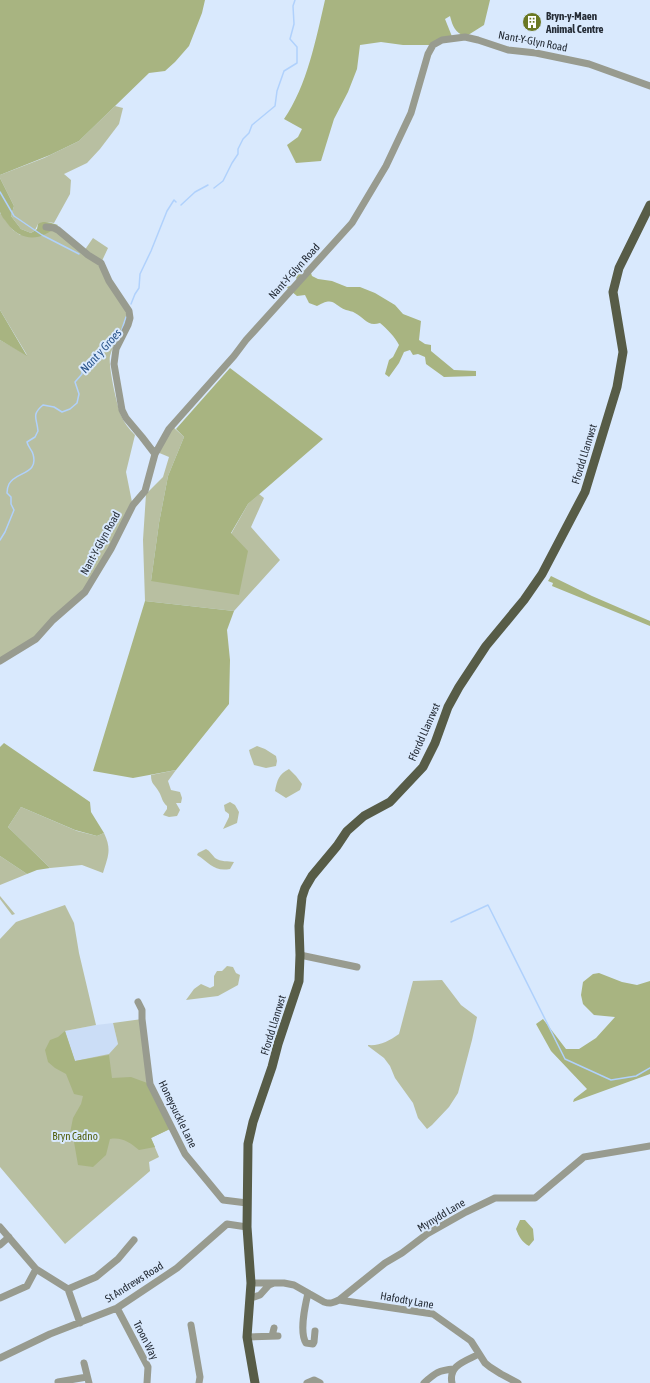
<svg xmlns="http://www.w3.org/2000/svg" width="650" height="1383" font-family="'Asap Condensed',sans-serif">
  <style>
    .built { fill: #cbddf6 }
    .green { fill: #b8bfa1 }
    .forest { fill: #a8b481 }
    .lines { fill: none; stroke-linecap: round; stroke-linejoin: round }
    .stream { stroke: #b0d1fc; stroke-width: 1.5 }
    .minor { stroke: #989b8f; stroke-width: 7 }
    .major { stroke: #575c47; stroke-width: 9 }
    .labels { text-anchor: middle; stroke-width: 4; stroke-linejoin: round; paint-order: stroke }
    .poi-label { font-size: 11px; font-weight: bold; fill: #252c36; stroke: #d9e9fd; text-anchor: start }
    .street-label { font-size: 11px; fill: #252c36; stroke: #d9e9fd }
    .park-label { font-size: 11px; fill: #515e0c; stroke: #d9e9fd }
    .water-label { font-size: 12px; font-style: italic; fill: #2a548a; stroke: #d9e9fd }
  </style>
  <rect width="100%" height="100%" fill="#d9e9fd"/>
  <path class="built" d="M113,1023L118,1044L109,1055L75,1061L65,1031L96,1025Z"/>
  <path class="green" d="M115,106L123,108L119,124L100,149L87,163L64,174L71,180L70,194L54,223L48,222L38,224L35,230L31,233L21,229L11,216L14,206L0,178V175L44,158L79,141Z
    M0,213L13,230L20,235H42L54,228L84,251L93,238L108,248L101,263L130,318C123,330 114,342 110,356C108,365 117,406 121,415C124,423 129,429 135,435L126,472L132,502L108,551L84,589L35,637L0,658V340L27,355L0,310Z
    M172,426L184,437L168,476L159,523L151,581L231,534L248,504L259,494L264,498L251,527L280,560L234,611L145,601L143,540L146,494L163,477L169,457L157,452Z
    M257,746L265,749L276,756L277,761L276,766L266,768L254,765L250,754L249,750Z
    M289,769L296,776L302,784L300,790L286,798L275,791C277,780 279,774 289,769Z
    M176,770L168,781L171,790L180,792L182,798L181,803H176L180,810L177,816L169,817L163,815L167,809V806C162,802 162,797 159,792C155,784 151,785 151,775Z
    M230,802L235,805L239,812L237,823L223,829L229,817V814L225,811L224,805Z
    M21,807L77,831L97,836L104,833C112,850 108,856 103,873L82,865L50,868L8,827Z
    M206,849C210,851 212,855 215,858C221,862 228,861 234,862L230,869C214,872 210,863 197,855L198,853Z
    M0,856L27,874L0,885Z
    M0,896L15,914L12,915L0,899Z
    M65,905L74,923L79,953L96,1025L65,1031L75,1061L109,1054L118,1044L113,1023L142,1019L150,1084L172,1128L151,1138L159,1157L149,1162L150,1171L65,1244L0,1167V939L16,922Z
    M227,966L233,967L236,973L240,975L238,985L218,996L186,1000L194,989L201,984L210,988L214,986V976L217,971H222Z
    M442,980L461,1005L477,1017L472,1040L458,1093L449,1107L432,1125L427,1129L418,1118L413,1103L395,1078L390,1066L384,1058L368,1046V1045C380,1046 389,1041 399,1034L413,981Z"/>
  <path class="forest" d="M0,0H205L202,13L189,46L175,62L165,71L149,73L79,141L50,155L0,175Z
    M325,0H490L484,25L465,37C455,31 453,28 450,16L445,19L453,39L433,45H403L381,42L360,45L357,69L348,92L334,119L321,161L296,163L287,145L298,137L302,129L284,119C307,86 316,39 325,0Z
    M0,178L14,206L11,216L21,229L31,233L37,229L38,224C44,220 51,223 58,225C41,242 21,242 7,223C5,220 1,216 0,212C0,205 0,186 0,178Z
    M302,270L311,273L312,276L318,279L332,281L347,287H360L375,293L395,305L403,314L421,321L419,340L425,344L431,345V351L454,370L476,371V376L444,377L426,364L425,357L418,354L413,355L410,350L404,352L399,363L389,377L385,374L389,360L393,357L399,345C395,337 387,329 380,323C367,327 365,318 355,313C352,311 349,311 346,310C333,305 334,296 317,306L309,303L305,295L297,296L286,287L298,284L296,277Z
    M0,310L27,356L0,340Z
    M230,368L323,439L248,504L231,533L248,551L239,595L151,581L159,523L168,476L184,437L176,429Z
    M551,576L592,596L650,621V626L552,586L553,583L548,581Z
    M145,601L234,611L227,630L230,660L229,704L176,770L133,778L93,771Z
    M4,743L90,802L91,812L104,833L97,836L75,830L21,807L8,827L50,868L37,870L27,874L0,856V747Z
    M599,973L622,982L637,985L650,981V1074L573,1102L574,1099L587,1089L551,1051L536,1024L543,1019L566,1049H579L596,1038L615,1017L594,1015L583,1004L581,995L583,982L593,974Z
    M65,1031L75,1061L109,1055L112,1078L131,1077L150,1084L172,1128L151,1138L155,1147L139,1150C130,1143 123,1137 110,1139L106,1155L93,1167L78,1165L74,1142L70,1133L73,1118L81,1104L83,1096L74,1094L66,1074L55,1068L48,1062L45,1050L50,1040L58,1037Z
    M520,1220H525L533,1229L534,1240L529,1246C522,1242 519,1237 516,1229Z"/>
  <g class="lines">
    <path class="stream" d="M214,188L223,181L232,163L238,154V149L243,139L249,133L252,125L275,106L277,91L284,71L297,63V47L290,39L294,24L293,6L295,0
      M0,192L14,216L42,235L79,254
      M181,205L195,192L208,185
      M131,304L135,294L139,288L140,274L151,251L167,211L174,200L176,202
      M0,540L5,532L14,510L11,504V497L7,493C7,490 8,486 9,484C16,471 39,475 33,454C32,450 28,447 27,442L35,437L38,431C37,418 31,415 43,405L54,407L62,412L70,409L77,403L79,394L75,382L82,374V368L90,363L102,348L121,332L126,317
      M451,922L488,905L565,1059L611,1080L636,1076L650,1068"/>
    <path class="minor" d="M46,227L54,228L58,230L88,255L101,263L109,281L129,311L130,318L128,325L116,349L114,364L122,410L126,418L142,437L155,454
      M0,661L36,639L53,620L85,592L111,549L133,505L145,491L155,454L169,429L234,356L246,340L352,223L386,166L411,113L428,54L433,45L442,40L465,37L478,40L508,50L536,53L589,64L650,86
      M300,955L357,967
      M138,1002L142,1010V1019L150,1084L185,1154L223,1200L247,1203
      M0,1227L36,1269L68,1289L80,1323
      M0,1245L9,1237
      M251,1283H284L294,1285L324,1302C330,1304 333,1303 339,1300L385,1263L402,1253L427,1234L466,1212L495,1198H535L584,1157L650,1146
      M68,1289L96,1277L118,1259L134,1240
      M308,1293C305,1306 299,1332 306,1343L313,1344L314,1342L315,1331
      M0,1298L27,1286L36,1269
      M251,1298L260,1295L269,1285L274,1283
      M339,1300L433,1314L471,1341L485,1363L490,1367L501,1374L518,1383
      M117,1308L148,1367L147,1383
      M191,1325L200,1377L199,1383
      M272,1336L274,1328
      M247,1337L278,1336
      M0,1358L50,1334L117,1308L177,1268L227,1224L247,1227
      M84,1363L89,1383
      M58,1382L87,1377
      M307,1383L314,1380L320,1383
      M424,1383C435,1373 439,1370 454,1369
      M452,1383C448,1365 466,1361 479,1354"/>
    <path class="major" d="M255,1383L247,1337L251,1283L247,1227L248,1144L253,1122L272,1067L278,1044L299,981L300,955L299,926L302,897L305,888L312,876L337,846L347,831L364,816L390,802L423,767L435,743L448,707L459,687L486,646L524,600L542,574L585,492L617,387L623,352L613,292L619,268L650,205"/>
  </g>
  <defs>
    <symbol id="building-disc" viewBox="-11 -11 22 22"><circle r="9.5" fill="#6a7824" stroke="#d9e9fd"/><path d="M-4-6H4V6H1V3H-1V6H-4ZM-2.5-4.3h1.7v1.8h-1.7ZM.8-4.3h1.7v1.8H.8ZM-2.5-1h1.7V.8h-1.7ZM.8-1h1.7V.8H.8Z" fill="#fff"/></symbol>
  </defs>
  <g fill-rule="evenodd">
    <use href="#building-disc" x="521" y="11" width="22" height="22"/>
  </g>
  <g class="labels">
    <g class="poi-label">
      <text x="546" y="20">Bryn-y-Maen<tspan x="546" dy="13">Animal Centre</tspan></text>
    </g>
    <g class="street-label">
      <text transform="translate(533 41) rotate(11)" y="4">Nant-Y-Glyn Road</text>
      <text transform="translate(294 271) rotate(-48)" y="4">Nant-Y-Glyn Road</text>
      <text transform="translate(584 454) rotate(-73)" y="4">Ffordd Llanrwst</text>
      <text transform="translate(100 543) rotate(-61)" y="4">Nant-Y-Glyn Road</text>
      <text transform="translate(424 732) rotate(-66)" y="4">Ffordd Llanrwst</text>
      <text transform="translate(273 1025) rotate(-73)" y="4">Ffordd Llanrwst</text>
      <text transform="translate(178 1114) rotate(64)" y="4">Honeysuckle Lane</text>
      <text transform="translate(441 1215) rotate(-31)" y="4">Mynydd Lane</text>
      <text transform="translate(134 1282) rotate(-32)" y="4">St Andrews Road</text>
      <text transform="translate(407 1300) rotate(10)" y="4">Hafodty Lane</text>
      <text transform="translate(146 1340) rotate(63)" y="4">Troon Way</text>
    </g>
    <g class="park-label">
      <text x="75" y="1140">Bryn Cadno</text>
    </g>
    <g class="water-label">
      <text transform="translate(101 351) rotate(-48)" y="4">Nant y Groes</text>
    </g>
  </g>
</svg>
